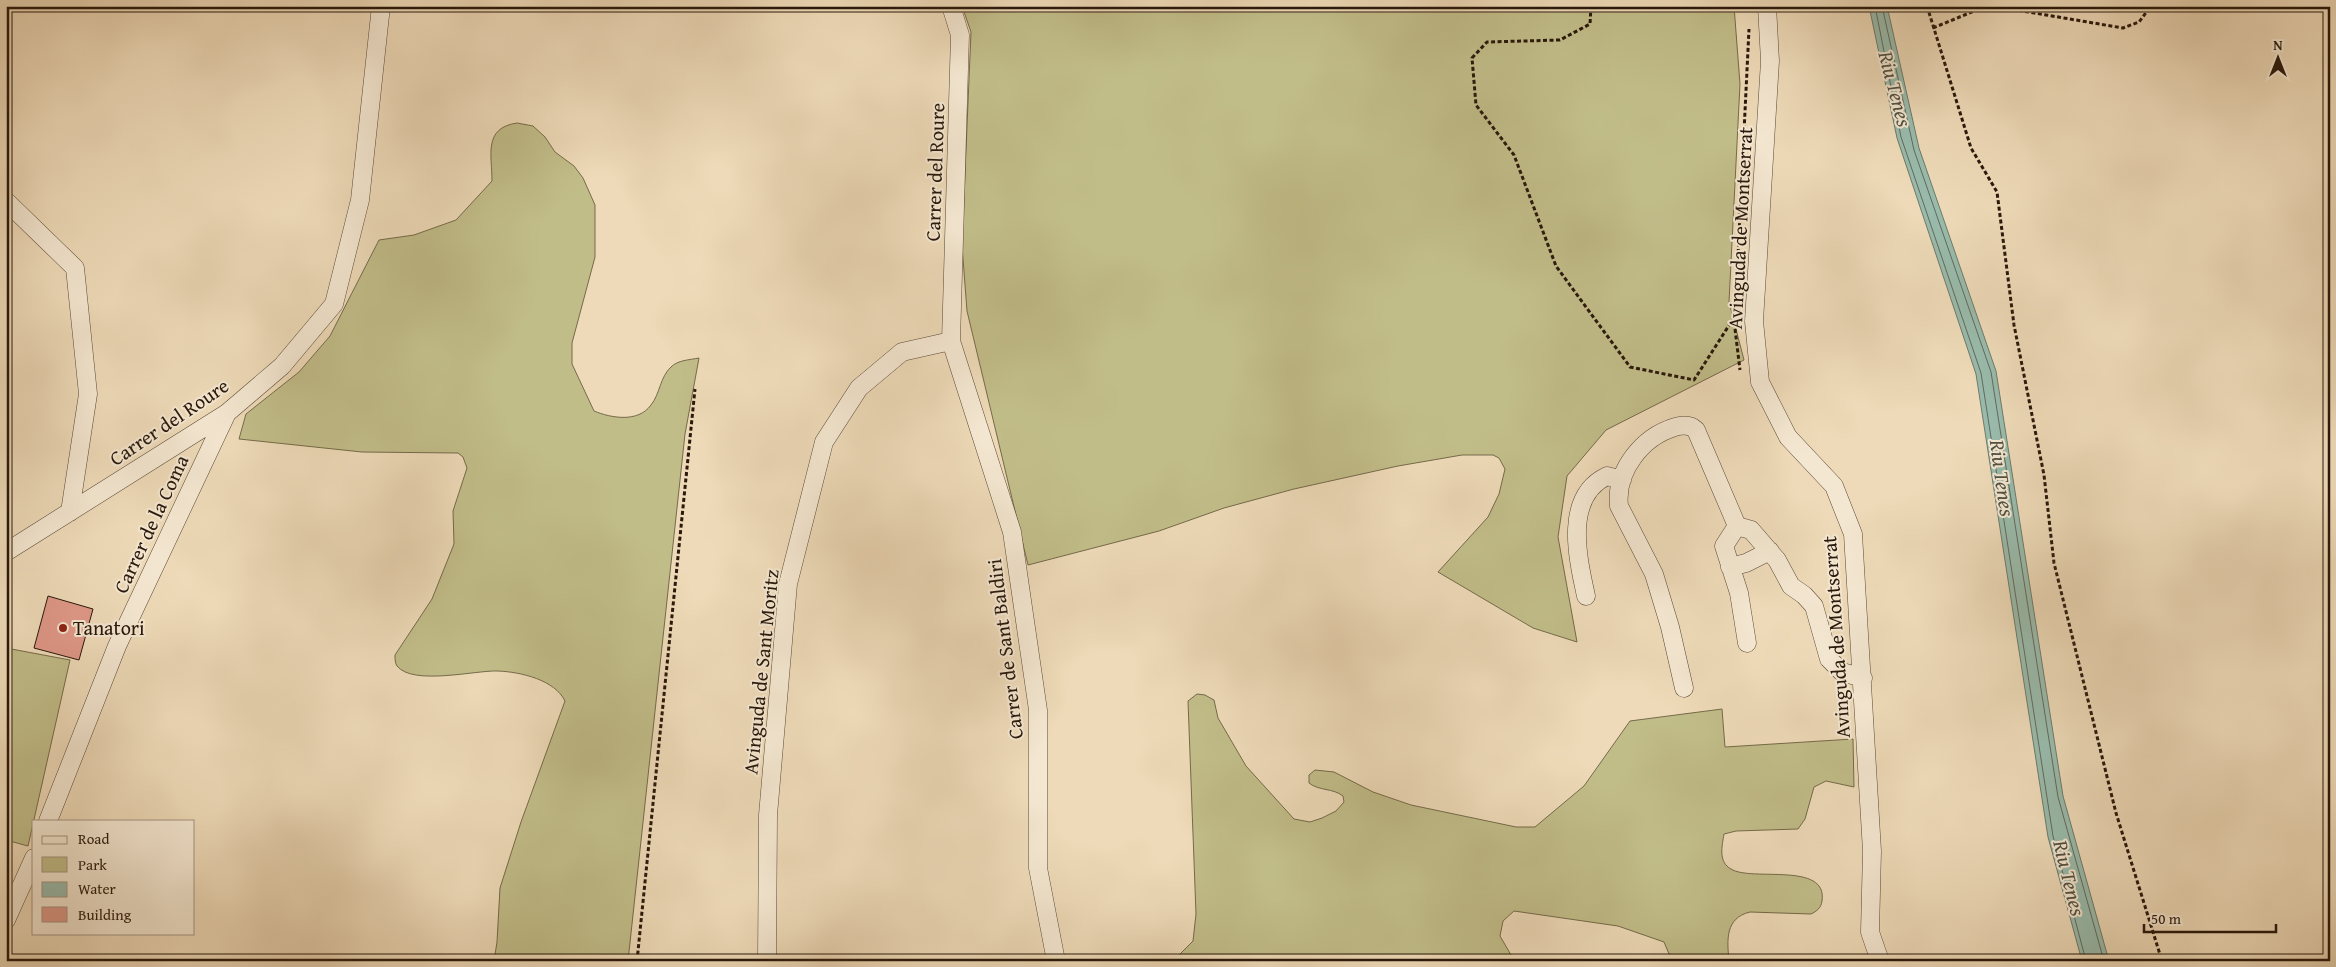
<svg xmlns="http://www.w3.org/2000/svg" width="2336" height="967" font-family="'Gentium Book Plus',serif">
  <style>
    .green { fill: #c1bd89; stroke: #756a4a }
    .water { fill: #99bbac; stroke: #6c7a6c }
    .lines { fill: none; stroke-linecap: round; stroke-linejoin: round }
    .shore { stroke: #616a5c; stroke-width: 1 }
    .building { fill: #df9989; stroke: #29180b }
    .minor-casing { stroke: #5a4836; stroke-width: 19 }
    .path { stroke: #29180b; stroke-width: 3; stroke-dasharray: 4 2.5; stroke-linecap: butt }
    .minor { stroke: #f4e7d1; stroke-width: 18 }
    .poi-dot { fill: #8f2418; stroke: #f4e7d1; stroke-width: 2 }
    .labels { text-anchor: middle; stroke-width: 4; stroke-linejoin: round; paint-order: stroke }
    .street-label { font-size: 20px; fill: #29180b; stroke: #f4e7d1 }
    .poi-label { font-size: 20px; fill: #29180b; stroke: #f4e7d1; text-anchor: start }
    .water-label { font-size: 21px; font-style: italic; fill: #505143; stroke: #f4e7d1 }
  </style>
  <rect width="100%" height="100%" fill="#eedab8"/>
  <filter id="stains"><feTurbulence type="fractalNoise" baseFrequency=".004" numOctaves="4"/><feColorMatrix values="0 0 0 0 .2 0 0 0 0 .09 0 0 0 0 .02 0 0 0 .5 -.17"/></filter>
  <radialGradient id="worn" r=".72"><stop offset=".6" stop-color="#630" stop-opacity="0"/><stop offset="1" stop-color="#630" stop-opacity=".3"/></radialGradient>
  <path class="green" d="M962,6H1734L1740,84L1729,302L1744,360L1606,430L1567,476L1558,537L1577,642L1533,628L1438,572L1488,517L1499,494L1505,469L1499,458L1493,455H1462L1398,466L1294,489L1224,508L1159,531L1028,565L967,311L962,245L971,32Z
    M517,123L533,126L545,137L555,152L574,166L583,178L595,205V257L572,343V364L594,411C611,418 638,423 651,405C660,394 660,377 671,367C678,360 689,360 699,358L685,434L628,961H494L497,942L500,888L521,822L565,701C555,680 521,672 498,671C476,670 413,686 397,666C395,663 395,659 395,655L432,599L454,544L453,511L467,468L463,457L458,453L362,452L239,439L246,414L299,372L330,336L379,240L414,235L456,220L492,181C492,155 483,128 517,123Z
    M6,648L70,660L28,846L6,840Z
    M1197,694L1205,695L1214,700L1218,718L1246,766L1294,819L1310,822L1322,818L1336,811L1344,802L1343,796C1333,788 1319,791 1309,783V775L1315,770L1334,772L1373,792L1411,805L1516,827H1535L1584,786L1630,721L1722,709L1725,747L1853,739L1854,787L1826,781L1814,787L1805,819L1798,829L1736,831L1724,834C1722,846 1718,862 1731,869C1751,882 1828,861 1822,901C1821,908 1817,911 1811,914L1750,912C1725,918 1727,940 1729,961H1672L1664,942L1618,926L1514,911L1503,921L1500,936L1511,955L1522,961H1173L1193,941L1196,914L1188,701Z"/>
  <path class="water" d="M1869,6H1887L1919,148L1996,371L2063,796L2109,961H2082L2048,837L1976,374L1897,138Z"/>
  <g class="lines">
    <path class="shore" d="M1875,6L1901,137L1981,373L2053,836L2086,961
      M1882,6L1914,150L1991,372L2058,797L2104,961"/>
  </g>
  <path class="building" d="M48,596L93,609L79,660L34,648Z"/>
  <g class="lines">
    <defs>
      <path id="minor" d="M951,6L960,35L951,341L1012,532L1038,710V868L1056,961
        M1767,6L1770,61L1754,321L1760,382L1788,437L1834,486L1853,534L1872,851L1870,932L1880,961
        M6,201L75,268L88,394L70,512
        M1737,526L1724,546L1739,593L1747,643
        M6,552L227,413L282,366L334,304L360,200L381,6
        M1730,567L1746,563L1770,551
        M1586,596C1578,559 1563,497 1607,476L1622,480
        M1684,688L1670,627L1654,574L1619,506C1615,471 1642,437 1675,427C1682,425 1690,424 1696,430L1737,526L1751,530L1777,560L1791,586L1804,595L1814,606L1829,659L1842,672L1863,678
        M48,821L117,646L227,413
        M6,920L34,858
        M767,961L768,815L788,584L824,442L859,388L902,352L951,341"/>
    </defs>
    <use href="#minor" class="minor-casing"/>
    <path class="path" d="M1591,6L1590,24L1560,40L1487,42L1472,58L1476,105L1514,155L1556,266L1630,367L1694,380L1735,316
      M1927,6L1971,148L1997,192L2014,325L2044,475L2054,563L2116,813L2162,961
      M1993,6L2123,28L2139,22L2151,6
      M1933,28L1986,6
      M1735,318L1749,29
      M1735,329L1740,370
      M637,961L695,389"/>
    <use href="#minor" class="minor"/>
  </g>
  <circle class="poi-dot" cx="63" cy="628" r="5"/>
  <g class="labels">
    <g class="street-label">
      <text transform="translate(935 172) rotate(-88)" y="7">Carrer del Roure</text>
      <text transform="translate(1740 228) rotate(-87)" y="7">Avinguda de Montserrat</text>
      <text transform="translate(169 422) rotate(-34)" y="7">Carrer del Roure</text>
      <text transform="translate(151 524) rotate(-65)" y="7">Carrer de la Coma</text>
      <text transform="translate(1836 637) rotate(-94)" y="7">Avinguda de Montserrat</text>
      <text transform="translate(1005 649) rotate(-97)" y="7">Carrer de Sant Baldiri</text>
      <text transform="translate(761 672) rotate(-84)" y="7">Avinguda de Sant Moritz</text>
    </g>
    <g class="poi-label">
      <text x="73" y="635">Tanatori</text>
    </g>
    <g class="water-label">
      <text transform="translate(1895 89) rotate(75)" y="7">Riu Tenes</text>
      <text transform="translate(2002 478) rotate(82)" y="7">Riu Tenes</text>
      <text transform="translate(2069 878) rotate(76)" y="7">Riu Tenes</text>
    </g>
  </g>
  <rect width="2336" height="967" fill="none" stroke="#eedab8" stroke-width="25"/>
  <rect x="8" y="8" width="2321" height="952" fill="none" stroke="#29180b" stroke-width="2.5"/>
  <rect x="12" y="12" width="2311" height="942" fill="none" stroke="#29180b"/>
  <rect x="32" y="820" width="162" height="115" fill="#f4e7d1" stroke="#a39482"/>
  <rect x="42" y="836" width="25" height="8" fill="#f4e7d1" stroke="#a39482"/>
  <text x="78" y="844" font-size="15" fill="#29180b">Road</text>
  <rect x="42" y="857" width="25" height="15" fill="#c1bd89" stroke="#a39482"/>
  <text x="78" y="870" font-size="15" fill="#29180b">Park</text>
  <rect x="42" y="882" width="25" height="15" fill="#99bbac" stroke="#a39482"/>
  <text x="78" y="894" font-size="15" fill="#29180b">Water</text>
  <rect x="42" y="907" width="25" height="15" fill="#df9989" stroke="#a39482"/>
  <text x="78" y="920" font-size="15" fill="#29180b">Building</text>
  <g transform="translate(2278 58)" stroke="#f4e7d1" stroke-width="4" paint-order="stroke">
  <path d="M0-4L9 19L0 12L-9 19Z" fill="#29180b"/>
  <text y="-8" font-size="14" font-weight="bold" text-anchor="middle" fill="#29180b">N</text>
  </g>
  <path d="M2144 924v8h132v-8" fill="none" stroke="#29180b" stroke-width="2.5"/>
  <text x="2151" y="924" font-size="15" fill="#29180b" stroke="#f4e7d1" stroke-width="4" paint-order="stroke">50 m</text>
  <rect width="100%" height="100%" filter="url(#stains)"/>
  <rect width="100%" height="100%" fill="url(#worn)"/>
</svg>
